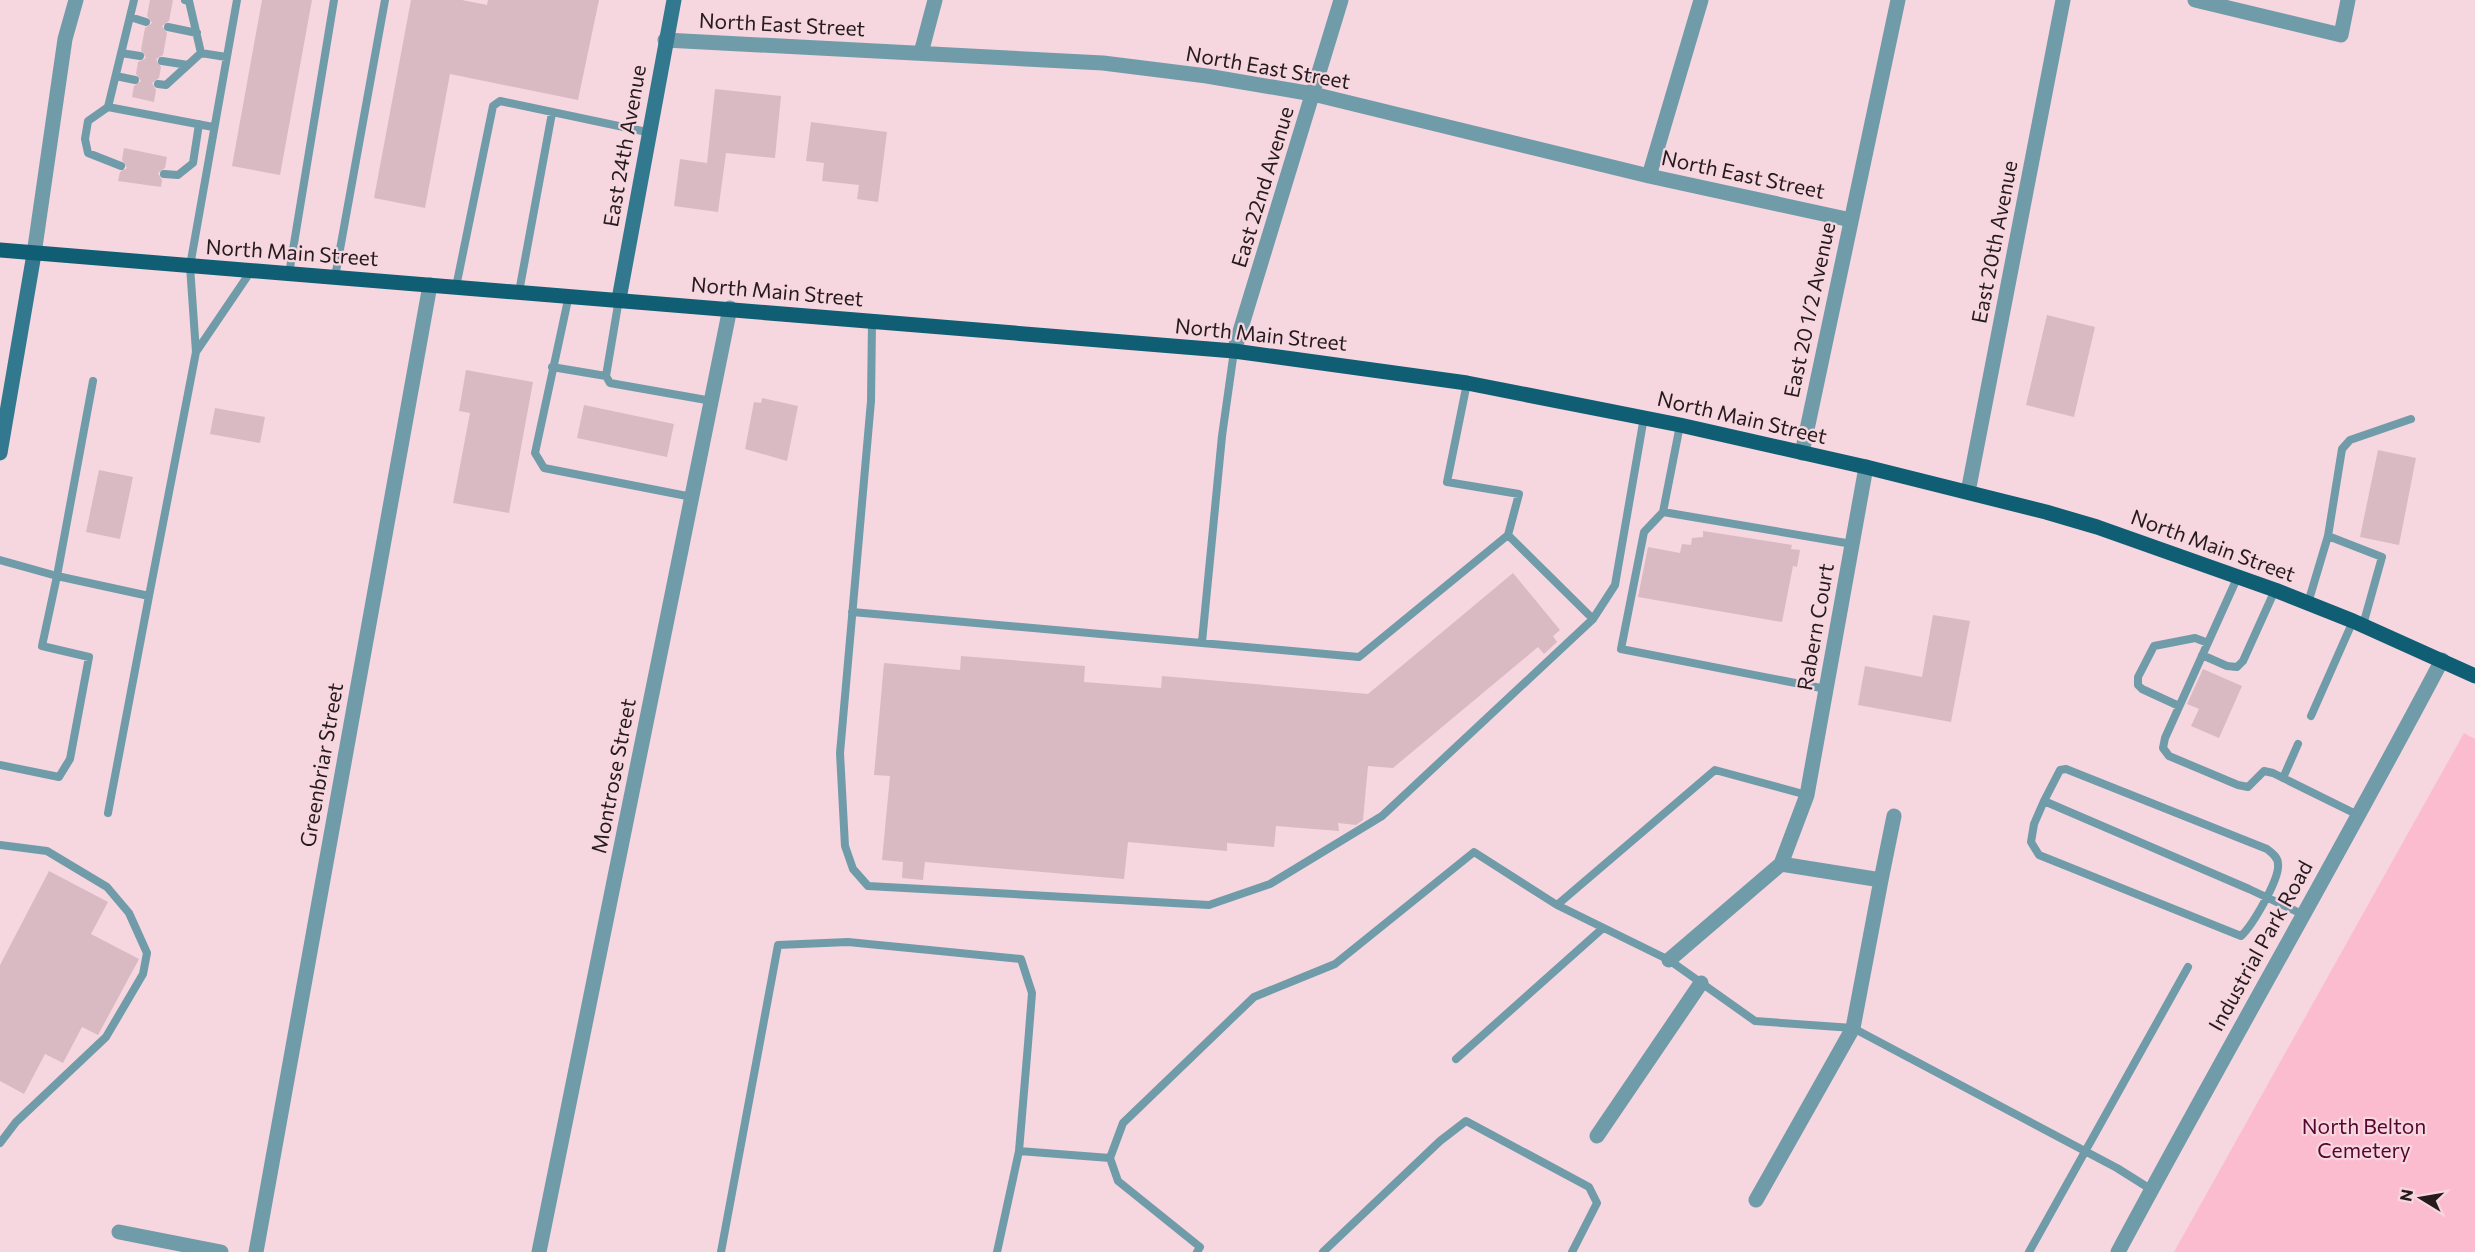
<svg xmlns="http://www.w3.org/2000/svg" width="2475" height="1252" font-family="Commissioner,sans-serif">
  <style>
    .green { fill: #fcbcd0 }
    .building { fill: #d9bac3 }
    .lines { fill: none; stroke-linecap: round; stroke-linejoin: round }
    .lane { stroke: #709ba9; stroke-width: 8 }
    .street { stroke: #709ba9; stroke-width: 15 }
    .secondary { stroke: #32788e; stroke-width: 15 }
    .primary { stroke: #0f5e73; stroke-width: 15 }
    .labels { text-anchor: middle; stroke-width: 4.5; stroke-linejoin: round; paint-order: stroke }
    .street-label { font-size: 21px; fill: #251a1d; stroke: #f6d6df }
    .park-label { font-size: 21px; fill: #56052d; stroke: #f6d6df }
  </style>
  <rect width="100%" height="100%" fill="#f6d6df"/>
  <path class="green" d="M2464,733L2475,739V1252H2174Z"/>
  <path class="building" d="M150,0H173L169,21L162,26L167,33L163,55L156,59L161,67L159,78L152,83L156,90L154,102L132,97L134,86L141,81L136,74L138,62L146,58L141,50L145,28L152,23L147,16Z
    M262,0H312L280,175L232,166Z
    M411,0H462L487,5L488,0H599L578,100L450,74L425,208L374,198Z
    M715,89L781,96L775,158L726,153L718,212L674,206L680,159L707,163Z
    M811,122L887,132L878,202L857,199L859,185L822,181L824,163L806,161Z
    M124,148L167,157L165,168L158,173L162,180L161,187L118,181L120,172L127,168L122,160Z
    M2047,315L2095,327L2074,417L2026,405Z
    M466,370L533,382L509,513L453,503L470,413L459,411Z
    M762,398L798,406L787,461L745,449L754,402L761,403Z
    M584,405L674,424L667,457L577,438Z
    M215,408L265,417L260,443L210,434Z
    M2378,450L2416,458L2399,545L2360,537Z
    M99,470L133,477L120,539L86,532Z
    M1703,531L1792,545L1791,549L1800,550L1797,567L1793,566L1782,622L1638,597L1648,547L1680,553L1682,544L1691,545L1692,538L1703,537Z
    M1513,573L1560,630L1553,636L1557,642L1544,654L1538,647L1393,768L1368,766L1363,820L1356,825L1338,823L1339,831L1276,826L1274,847L1227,843V851L1128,842L1124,879L925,862L923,880L902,878L903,862L882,860L890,776L874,775L884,663L960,670L961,656L1085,666L1084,682L1161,688L1162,676L1368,694Z
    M1933,615L1970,621L1951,722L1858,705L1865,666L1922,677Z
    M2203,669L2242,686L2219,738L2191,726L2199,709L2187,704Z
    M49,871L108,902L91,934L139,959L98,1035L82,1027L63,1063L45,1054L24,1094L0,1081V965Z"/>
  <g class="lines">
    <path class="lane" d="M134,0L108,107L213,127
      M185,0L189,1L201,53
      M130,17L146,22
      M168,27L197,33
      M121,53L140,56
      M162,61L188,65
      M116,76L135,80
      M158,84L166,85L201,53L226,57
      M108,107L88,121L85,139L88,153L121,166
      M164,174L178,175L193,163L199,124
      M289,274L334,0
      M335,277L385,0
      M456,287L493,106L500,101L647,132
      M519,292L552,113
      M569,295L535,453L544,468L692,497
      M619,299L606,376L610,383L712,401
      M872,321L871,401L840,753L845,846L853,869L868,886L1209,905L1270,884L1382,816L1593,619L1615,585L1644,417
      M196,352L251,271
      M552,367L606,376
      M93,381L57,576L149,596L108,813
      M1680,425L1663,512L1852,544
      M1663,512L1644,532L1621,649L1826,689
      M1508,535L1593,619
      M2328,536L2342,449L2350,440L2411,419
      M0,560L57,576L42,646L89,657L70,759L59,777L0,765
      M2238,576L2165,738L2163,748L2169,756L2238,785L2248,787L2264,771L2273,773L2358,815
      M149,596L196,352L190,266L237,0
      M2308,603L2328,536L2382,557L2363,625
      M852,612L1359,657L1508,535L1519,494L1447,482L1467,383
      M1202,642L1222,436L1234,351
      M2202,655L2227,666L2237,667L2243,661L2275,590
      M2179,706L2142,689L2138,685V677L2154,646L2195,638L2208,643
      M2311,716L2353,621
      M2283,778L2298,744
      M2044,801L2060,770L2066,769L2267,849C2272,853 2278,857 2278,864C2280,879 2252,926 2241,936L2039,855L2031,842L2034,824L2044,801L2249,889L2302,914
      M0,845L47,851L107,887L129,913L147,953L143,974L106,1037L16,1122L0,1143
      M1557,905L1669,960L1755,1021L1853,1028L2117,1168L2152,1190
      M1456,1059L1603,928
      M1019,1151L1110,1158
      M721,1252L778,945L848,942L1021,959L1032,993L1028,1044L1019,1151L997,1252
      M1197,1252L1200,1247L1118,1181L1110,1158L1123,1123L1254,997L1335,964L1474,852L1557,905L1715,770L1807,795
      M1323,1252L1440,1141L1466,1121L1589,1187L1597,1203L1572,1252
      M2029,1252L2188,967"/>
    <path class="street" d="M2195,0L2341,35L2348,0
      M665,40L1103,63L1207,76L1313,94L1649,176L1851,220
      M921,53L935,0
      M1649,176L1701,0
      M34,254L65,39L76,0
      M1234,351L1341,0
      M1802,453L1898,0
      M1968,492L2063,0
      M1881,880L1894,816
      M1669,960L1781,864
      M1597,1136L1701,983
      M1756,1200L1853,1028L1881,880L1781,864L1807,795L1866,467
      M119,1232L221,1252
      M256,1252L430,285
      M539,1252L730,308
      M2118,1252C2224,1054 2337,859 2442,660"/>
    <path class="secondary" d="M619,299L674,0
      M0,453L34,254"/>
    <path class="primary" d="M0,250L1234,351L1467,383L1680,425L1866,467L2046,512L2097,527L2275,590L2353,621L2475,676"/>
  </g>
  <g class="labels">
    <g class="street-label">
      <text transform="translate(782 25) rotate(3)" y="7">North East Street</text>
      <text transform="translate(1268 68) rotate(10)" y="7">North East Street</text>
      <text transform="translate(625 146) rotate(-80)" y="7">East 24th Avenue</text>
      <text transform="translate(1743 175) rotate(12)" y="7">North East Street</text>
      <text transform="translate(1263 187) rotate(-73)" y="7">East 22nd Avenue</text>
      <text transform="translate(1995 242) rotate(-79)" y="7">East 20th Avenue</text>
      <text transform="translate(292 253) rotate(4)" y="7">North Main Street</text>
      <text transform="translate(777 292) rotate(5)" y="7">North Main Street</text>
      <text transform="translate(1810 310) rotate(-78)" y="7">East 20 1/2 Avenue</text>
      <text transform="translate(1261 335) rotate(6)" y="7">North Main Street</text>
      <text transform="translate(1742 418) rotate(13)" y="7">North Main Street</text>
      <text transform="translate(2213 546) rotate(20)" y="7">North Main Street</text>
      <text transform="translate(1816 627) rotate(-80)" y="7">Rabern Court</text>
      <text transform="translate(322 765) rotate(-80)" y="7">Greenbriar Street</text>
      <text transform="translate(614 776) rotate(-79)" y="7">Montrose Street</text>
      <text transform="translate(2261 946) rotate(-61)" y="7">Industrial Park Road</text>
    </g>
    <g class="park-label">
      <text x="2364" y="1134">North Belton<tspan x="2364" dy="24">Cemetery</tspan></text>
    </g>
  </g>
  <g transform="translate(2421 1198) rotate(281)" stroke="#f6d6df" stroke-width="4.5" paint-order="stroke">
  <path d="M0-4.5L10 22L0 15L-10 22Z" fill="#251a1d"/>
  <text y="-9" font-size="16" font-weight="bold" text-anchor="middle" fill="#251a1d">N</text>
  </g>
</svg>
